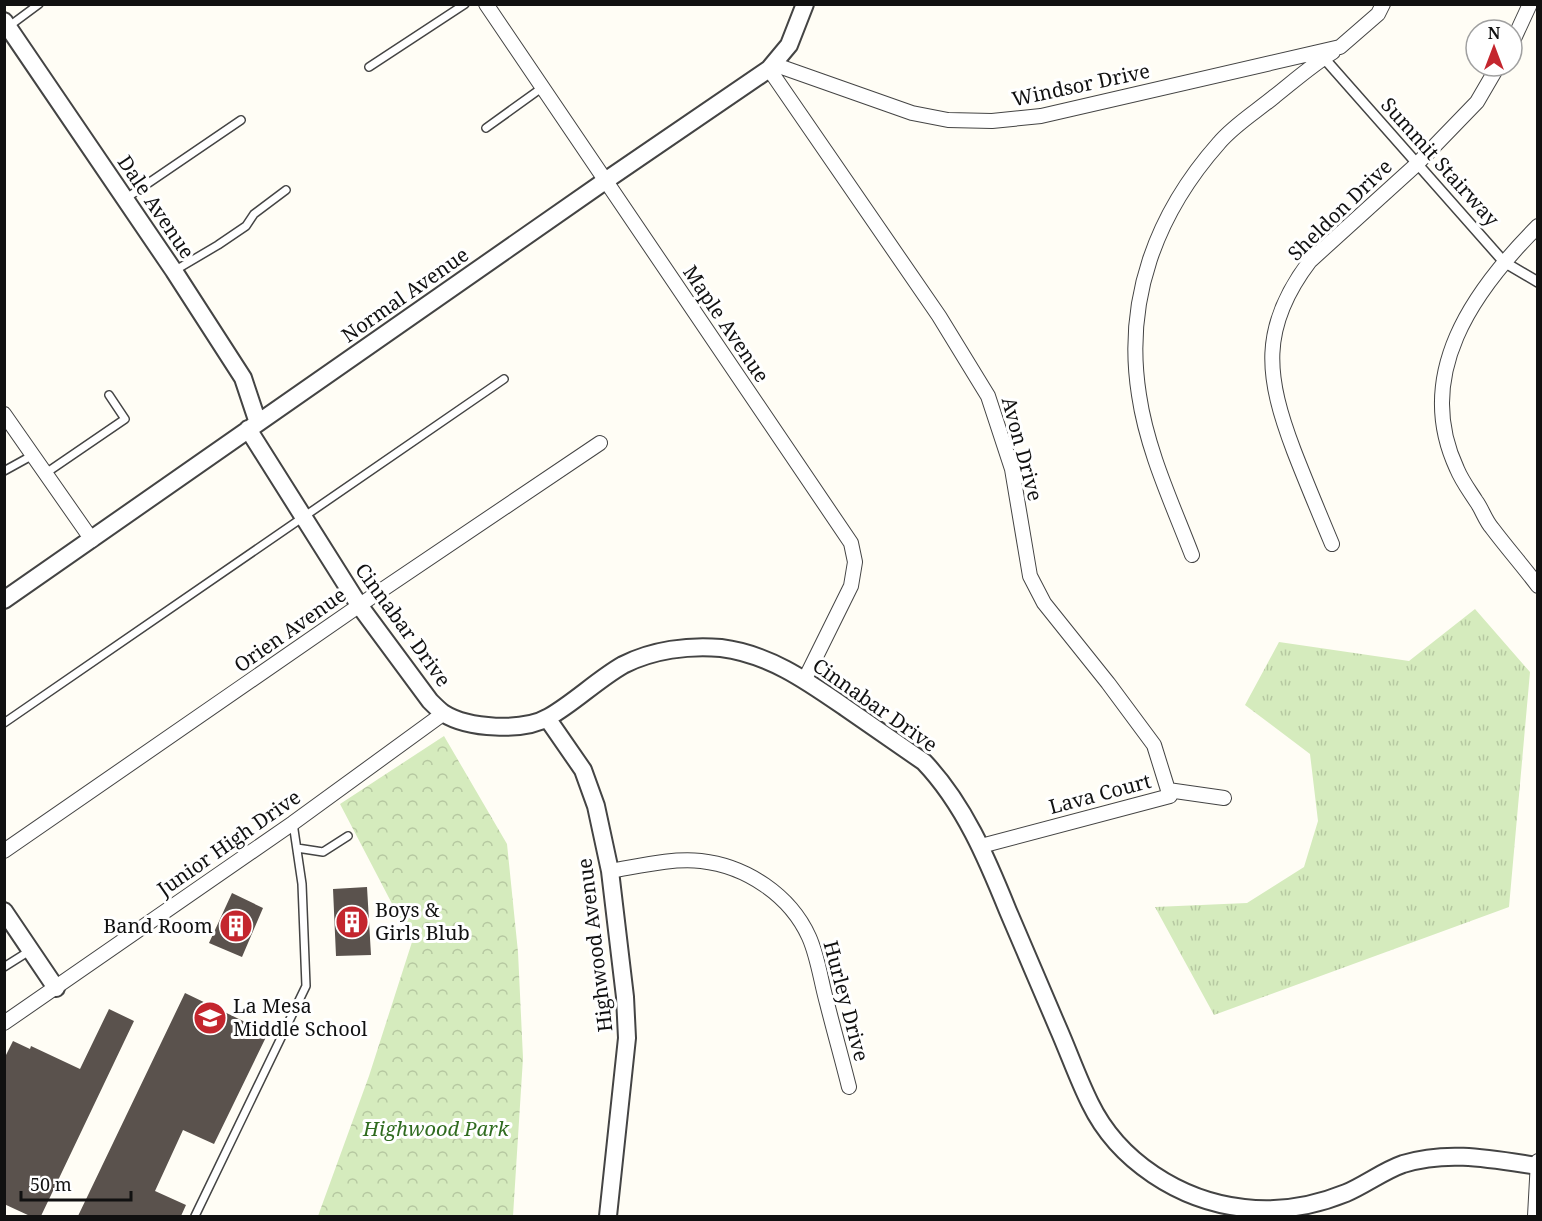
<svg xmlns="http://www.w3.org/2000/svg" width="1542" height="1221" font-family="'Noto Serif',serif">
  <style>
    .grass { fill: url(#grass-tufts) }
    .park { fill: url(#park-crowns) }
    .building { fill: #5a524d }
    .lines { fill: none; stroke-linecap: round; stroke-linejoin: round }
    .service-casing { stroke: #444; stroke-width: 10 }
    .pedestrian-casing { stroke: #444; stroke-width: 12 }
    .minor-casing { stroke: #444; stroke-width: 16 }
    .tertiary-casing { stroke: #444; stroke-width: 20 }
    .service { stroke: #fff; stroke-width: 7 }
    .pedestrian { stroke: #fff; stroke-width: 9 }
    .minor { stroke: #fff; stroke-width: 14 }
    .tertiary { stroke: #fff; stroke-width: 16 }
    .labels { text-anchor: middle; stroke-width: 6; stroke-linejoin: round; paint-order: stroke }
    .street-label { font-size: 20px; fill: #111; stroke: #fff }
    .poi-label { font-size: 20px; fill: #111; stroke: #fff; text-anchor: start }
    .park-label { font-size: 20px; font-style: italic; fill: #2f6b1f; stroke: #fff }
  </style>
  <defs>
    <pattern id="grass-tufts" width="24" height="20" patternUnits="userSpaceOnUse" patternTransform="scale(1.5)"><rect width="24" height="20" fill="#d5ebbd"/><path d="M3 7l-1-3M5 7V3M7 7l1-3M15 17l-1-3M17 17v-4M19 17l1-3" fill="none" stroke="#b6c8a1"/></pattern>
    <pattern id="park-crowns" width="20" height="18" patternUnits="userSpaceOnUse" patternTransform="scale(1.5)"><rect width="20" height="18" fill="#d5ebbd"/><path d="M2 6a3 3 0 1 1 6 0M12 15a3 3 0 1 1 6 0" fill="none" stroke="#b6c8a1"/></pattern>
  </defs>
  <rect width="100%" height="100%" fill="#fffdf5"/>
  <path class="grass" d="M1475,609L1530,672L1509,907L1214,1015L1155,907L1247,903L1304,867L1318,821L1310,754L1245,705L1279,642L1409,661Z"/>
  <path class="park" d="M444,736L507,844L518,952L523,1058L513,1216H318L369,1076L412,942L340,804Z"/>
  <path class="building" d="M367,887L371,955L336,956L333,889Z
    M232,893L263,908L242,957L209,943Z
    M185,993L268,1033L214,1144L183,1130L155,1191L186,1205L181,1216H78Z
    M109,1009L134,1021L41,1216H30L4,1204V1059L13,1041L30,1049L31,1046L80,1069Z"/>
  <g class="lines">
    <defs>
      <path id="service" d="M8,27L39,4
        M369,67L465,4
        M486,128L543,87
        M125,199L241,120
        M174,271L218,245L246,226L254,214L286,190
        M4,471L33,455
        M46,473L125,419L109,395
        M4,723L504,379
        M297,848L323,852L348,836
        M4,967L31,950
        M195,1216L306,986L302,884L293,823"/>
      <path id="pedestrian" d="M1323,57L1504,262L1538,282"/>
      <path id="minor" d="M486,4L851,543L855,562L851,586L805,679
        M1512,43L1530,4
        M773,64L912,113L948,120L992,121L1041,116L1340,47L1378,14L1383,4
        M769,69L939,316L988,396L1012,469L1030,576L1044,603L1108,683L1154,745L1168,790
        M1538,226C1473,291 1413,375 1457,469C1462,481 1469,490 1476,501C1482,509 1485,520 1492,528C1507,548 1523,566 1538,586
        M4,414L92,540
        M1332,544C1319,513 1306,482 1294,451C1266,377 1259,328 1310,261L1417,164L1477,102L1498,66
        M1192,555C1172,503 1147,450 1139,395C1124,300 1156,214 1219,143C1234,125 1257,111 1275,96C1294,81 1312,65 1333,52
        M1168,790L1224,798
        M981,846L1170,796L1168,790
        M4,851L373,596L600,443
        M610,871C640,866 671,858 701,861C746,866 790,895 809,937C818,957 821,982 827,1003C834,1031 842,1059 849,1087
        M4,1023L293,823L444,713
        M1535,1216L1538,1161"/>
      <path id="tertiary" d="M4,21L174,271L243,378L258,423
        M248,429L359,605L430,701C434,705 439,710 443,713C468,729 523,732 549,717C575,702 597,680 623,665C652,650 689,645 721,648C769,654 807,681 846,708C872,726 898,744 924,762C964,804 987,859 1008,911C1025,950 1041,989 1058,1028C1069,1053 1078,1079 1090,1103C1118,1161 1180,1201 1244,1208C1278,1212 1314,1206 1346,1193C1365,1185 1383,1171 1403,1164C1448,1150 1491,1159 1537,1166
        M4,600L605,181L769,69L789,45L805,4
        M547,718L583,770L596,806L610,871L625,997L627,1038L608,1216
        M4,911L56,988"/>
    </defs>
    <use href="#service" class="service-casing"/>
    <use href="#pedestrian" class="pedestrian-casing"/>
    <use href="#minor" class="minor-casing"/>
    <use href="#tertiary" class="tertiary-casing"/>
    <use href="#service" class="service"/>
    <use href="#pedestrian" class="pedestrian"/>
    <use href="#minor" class="minor"/>
    <use href="#tertiary" class="tertiary"/>
  </g>
  <defs>
    <symbol id="building-disc" viewBox="-11 -11 22 22"><circle r="9.5" fill="#c4262e" stroke="#fff"/><path d="M-4-6H4V6H1V3H-1V6H-4ZM-2.5-4.3h1.7v1.8h-1.7ZM.8-4.3h1.7v1.8H.8ZM-2.5-1h1.7V.8h-1.7ZM.8-1h1.7V.8H.8Z" fill="#fff"/></symbol>
    <symbol id="school-disc" viewBox="-11 -11 22 22"><circle r="9.5" fill="#c4262e" stroke="#fff"/><path d="M0-5L7-2L0 1L-7-2ZM-4 1L0 2.5L4 1V4Q0 6-4 4Z" fill="#fff"/></symbol>
  </defs>
  <g fill-rule="evenodd">
    <use href="#building-disc" x="333" y="903" width="38" height="38"/>
    <use href="#building-disc" x="217" y="907" width="38" height="38"/>
    <use href="#school-disc" x="191" y="999" width="38" height="38"/>
  </g>
  <g class="labels">
    <g class="street-label">
      <text transform="translate(1081 85) rotate(-12)" y="7">Windsor Drive</text>
      <text transform="translate(1440 162) rotate(48)" y="7">Summit Stairway</text>
      <text transform="translate(156 207) rotate(56)" y="7">Dale Avenue</text>
      <text transform="translate(1340 210) rotate(-44)" y="7">Sheldon Drive</text>
      <text transform="translate(405 295) rotate(-35)" y="7">Normal Avenue</text>
      <text transform="translate(726 324) rotate(56)" y="7">Maple Avenue</text>
      <text transform="translate(1022 449) rotate(75)" y="7">Avon Drive</text>
      <text transform="translate(403 625) rotate(54)" y="7">Cinnabar Drive</text>
      <text transform="translate(290 630) rotate(-35)" y="7">Orien Avenue</text>
      <text transform="translate(875 705) rotate(35)" y="7">Cinnabar Drive</text>
      <text transform="translate(1100 794) rotate(-15)" y="7">Lava Court</text>
      <text transform="translate(229 843) rotate(-35)" y="7">Junior High Drive</text>
      <text transform="translate(595 945) rotate(-97)" y="7">Highwood Avenue</text>
      <text transform="translate(846 1001) rotate(75)" y="7">Hurley Drive</text>
    </g>
    <g class="poi-label">
      <text x="375" y="917">Boys &amp;<tspan x="375" dy="23">Girls Blub</tspan></text>
      <text x="213" y="933" text-anchor="end">Band Room</text>
      <text x="233" y="1013">La Mesa<tspan x="233" dy="23">Middle School</tspan></text>
    </g>
    <g class="park-label">
      <text x="436" y="1136">Highwood Park</text>
    </g>
  </g>
  <rect width="1542" height="1221" fill="none" stroke="#111111" stroke-width="12"/>
  <g transform="translate(1494 48)"><circle r="28" fill="#ffffff" stroke="#a0a0a0" stroke-width="1.5"/>
  <path d="M0-4.5L10 22L0 15L-10 22Z" fill="#c4262e"/>
  <text y="-9" font-size="16" font-weight="bold" text-anchor="middle" fill="#111111">N</text>
  </g>
  <path d="M21 1191v9h110v-9" fill="none" stroke="#111111" stroke-width="3"/>
  <text x="30" y="1191" font-size="18" fill="#111111" stroke="#ffffff" stroke-width="4.5" paint-order="stroke">50 m</text>
</svg>
